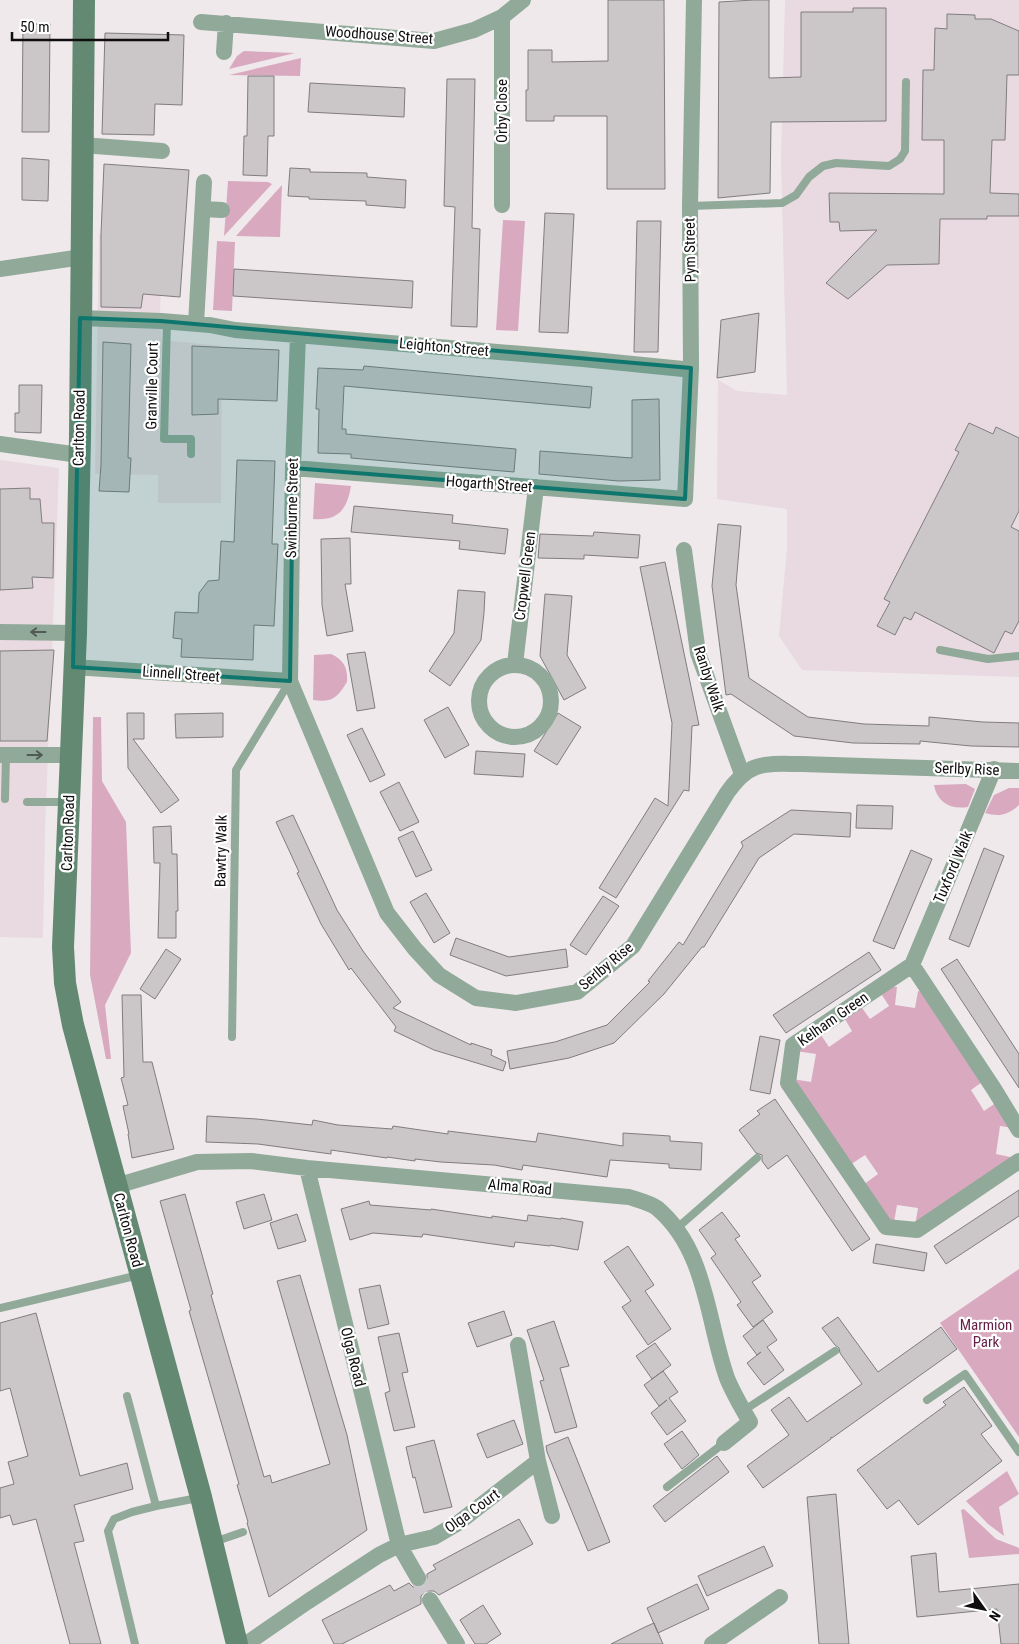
<svg xmlns="http://www.w3.org/2000/svg" width="1019" height="1644" font-family="'Roboto Condensed',sans-serif">
  <style>
    .built { fill: #e8dae0 }
    .green { fill: #d9aabf }
    .building { fill: #cbc6c8; stroke: #817c7e }
    .lines { fill: none; stroke-linecap: round; stroke-linejoin: round }
    .street-tunnel { stroke: #cdc8cb; stroke-width: 16; stroke-dasharray: 16 8; stroke-linecap: butt }
    .lane { stroke: #90a999; stroke-width: 8 }
    .street { stroke: #90a999; stroke-width: 16 }
    .secondary { stroke: #638972; stroke-width: 22 }
    .oneway { stroke: #505b54 }
    .marked { fill: #0f766e; fill-opacity: 0.2; stroke: #0f766e; stroke-width: 4; stroke-linejoin: round }
    .labels { text-anchor: middle; stroke-width: 4.5; stroke-linejoin: round; paint-order: stroke }
    .street-label { font-size: 15px; fill: #0f0d0e; stroke: #fff }
    .park-label { font-size: 15px; fill: #651e46; stroke: #fff }
  </style>
  <rect width="100%" height="100%" fill="#efe9ec"/>
  <path class="built" d="M785,0H1019V677L802,670L779,636L787,548V509L717,499L718,380L737,391L787,395L781,159Z
    M99,234L165,235L160,305L162,340L222,346L221,503H158V475L95,474Z
    M0,460L59,468L45,832L43,938L0,937Z"/>
  <path class="green" d="M244,51L295,53L229,69L237,56Z
    M301,58L300,76L229,75Z
    M228,181L268,182L272,184L224,236Z
    M282,185L280,237L236,236Z
    M503,220L525,221L518,331L496,330Z
    M217,241L235,242L232,311L213,310Z
    M315,483L351,486C347,510 338,521 313,519Z
    M331,654C344,660 348,668 347,682C337,698 332,703 313,700L314,655Z
    M93,717H101L102,781L126,822L131,953L105,1005L111,1059H106L90,975Z
    M966,784L975,789L968,807C950,810 937,802 934,785Z
    M1009,788H1019V805C1008,815 999,817 985,813L994,795Z
    M889,986L897,987L895,1005L915,1008L918,991L925,992L985,1080L971,1090L984,1111L1000,1100L1019,1129L1000,1126L996,1154L1015,1158L915,1226L918,1208L897,1205L894,1222H888L863,1185L878,1174L865,1155L850,1165L792,1079L811,1082L816,1054L796,1051L819,1032L829,1047L852,1031L843,1016L860,1005L870,1019L889,1006L880,992Z
    M1019,1269V1437L940,1323Z
    M1007,1471L1019,1494L999,1507L1004,1536L988,1524L966,1501Z
    M964,1509L996,1539L1019,1548V1554L969,1558L961,1510Z"/>
  <path class="building" d="M608,0H664L665,189H607V116H554V121H526V90H528V50H552V62L608,61Z
    M754,0H769V78L801,77V12H853V8H886V121L771,122L770,193L718,198L719,2Z
    M947,14L975,15V19H991L1019,31V75H1007L1005,140H992L990,193L1019,194V216H987V219H940L939,264L887,265L848,299L826,283L877,230L840,231L839,222H830L829,193L944,194V140H922L923,70H934L935,28L947,29Z
    M23,24H50L49,132H22Z
    M105,33L184,35L182,105L155,104L154,135L102,134Z
    M248,76H274V136H268L267,176L243,175L244,136H247Z
    M447,79H475L472,228L480,229L477,327L451,326L455,207L444,206Z
    M310,83L405,88L404,117L308,112Z
    M22,158L49,160L48,201L22,200Z
    M104,164L189,170L180,297L143,294L141,308L101,307V234Z
    M290,168L310,169V172L367,173V177L406,180L405,208L366,205V201L309,199V197L288,196Z
    M545,213L574,214L568,333L539,332Z
    M637,221H661L658,352H634Z
    M234,269L413,281L412,308L233,296Z
    M759,313L755,372L717,378L721,320Z
    M103,342L131,344L128,458H131L129,492L99,491L101,465Z
    M192,346L279,350L277,401L218,399V414L192,415Z
    M364,366L592,387L590,408L344,386L342,429H346V434L516,449L514,472L351,458V454L318,453L319,409H316L318,368L363,370Z
    M19,385H42L41,433L15,432V413H19Z
    M659,399L660,480L619,481L539,474L540,451L632,458V400Z
    M969,423L993,434L996,427L1019,438V511L1011,527L1019,531V621L1012,634L1005,631L994,653L915,612L911,620L904,617L895,635L877,626L890,602L884,599L959,452L955,450Z
    M237,460L275,461L272,544H278L274,626L254,625L253,660L181,657L182,639L173,638L175,612L198,613L199,593L208,581L219,580L221,541L234,542Z
    M30,488V499H40L42,523H54L53,578L32,577L33,588L0,590V489Z
    M354,506L453,515L452,523L508,529L505,554L459,549L460,541L351,532Z
    M718,524L741,526L736,585L749,678L808,717L864,724L929,726V717L983,722L1019,723V747L971,746L920,741V744L853,743L794,736L731,694L726,695L712,586Z
    M594,532L640,535L638,558L584,555V559L538,558L540,534L593,536Z
    M350,538L351,584H345L353,631L327,636L322,605L321,539Z
    M665,562L699,725L692,726L689,791L684,790L616,898L599,888L655,798L668,806L672,723L640,567Z
    M458,590L485,592L484,613L481,640L450,686L429,671L454,633Z
    M545,594L572,596L567,655L586,688L564,700L540,656Z
    M54,650L47,741H0V651Z
    M365,652L375,708L357,711L347,654Z
    M448,707L469,745L445,758L424,720Z
    M127,713H144V739H133L179,800L161,813L128,768Z
    M223,713V737L176,738L175,714Z
    M558,713L581,727L557,765L534,751Z
    M362,728L385,775L370,782L347,735Z
    M476,751L525,754L523,777L474,774Z
    M399,782L419,822L400,831L380,792Z
    M857,805L893,806L892,829L856,828Z
    M791,810L851,813L850,837L794,834L759,858L704,947H702L664,994L614,1043L569,1058L510,1069L507,1051L555,1042L607,1025L650,982L648,981L679,942L683,945L743,846L741,842Z
    M293,815L337,910L363,951L401,1002L393,1008L471,1045V1043L492,1050L491,1055L506,1062L503,1071L434,1050L394,1031L396,1027L351,968L349,970L321,924L297,873L299,872L276,822Z
    M171,826L172,854H177L178,911H176V938H158L160,863H154L153,827Z
    M413,831L432,870L416,877L398,838Z
    M984,848L1004,856L969,947L949,939Z
    M911,850L932,859L894,949L873,941Z
    M426,893L450,933L434,943L410,902Z
    M603,896L619,906L586,955L570,945Z
    M456,938L509,957L566,949L568,967L506,976L450,955Z
    M166,949L181,959L155,999L140,989Z
    M869,952L881,970L786,1033L773,1015Z
    M957,959L1019,1054V1088L941,969Z
    M122,995H141L143,1062H152L174,1149L132,1158L128,1134H129L123,1106L128,1105L121,1078L124,1077Z
    M760,1036L780,1040L770,1094L750,1090Z
    M775,1099L870,1239L852,1251L787,1155L768,1169L762,1161V1155L756,1153L739,1130L760,1114L757,1111Z
    M207,1116L257,1119L312,1125L313,1120L338,1125L392,1129L393,1126L448,1134V1131L536,1142L538,1133L623,1146V1133L670,1136V1141L702,1143L701,1170L669,1168V1164L610,1160L607,1177L523,1165L522,1170L494,1165L441,1162L415,1159V1161L387,1157V1158L331,1150V1154L258,1144L206,1142Z
    M1019,1190V1216L946,1264L934,1246Z
    M185,1194L213,1294L211,1295L264,1477L270,1475L272,1483L330,1464L277,1281L300,1275L347,1435L367,1530L269,1597L247,1523L248,1522L237,1485L239,1484L189,1311L191,1310L160,1201Z
    M264,1194L272,1220L244,1229L236,1202Z
    M369,1201L370,1205L431,1210V1209L492,1218V1216L527,1221L528,1215L561,1219V1218L583,1222L578,1250L550,1245V1246L515,1242L514,1247L423,1234L422,1237L373,1233L350,1240L341,1209Z
    M722,1212L740,1236L735,1239L761,1276L752,1282L773,1312L753,1327L737,1305L741,1302L711,1258L716,1254L699,1230Z
    M297,1214L306,1241L278,1249L270,1223Z
    M876,1244L927,1253L924,1271L873,1263Z
    M628,1246L654,1285L645,1291L671,1329L648,1345L622,1307L631,1301L604,1262Z
    M380,1285L389,1324L368,1329L359,1289Z
    M504,1311L512,1335L477,1347L468,1323Z
    M36,1313L80,1476L127,1463L133,1489L74,1505L84,1541L74,1543L101,1644H70L36,1519L13,1525L10,1515L0,1518V1488L14,1484L8,1462L28,1456L10,1388L0,1391V1323Z
    M838,1317L878,1372L941,1327L957,1349L832,1438L831,1437V1439L763,1488L747,1466L789,1435L771,1410L789,1397L807,1422L862,1384L840,1353L839,1348L835,1345L822,1328Z
    M763,1320L777,1340L767,1347L784,1370L764,1385L747,1363L761,1352L757,1355L743,1336Z
    M554,1321L569,1366L560,1368L577,1427L555,1433L540,1381L544,1380L527,1330Z
    M399,1333L408,1372L402,1373L415,1427L394,1431L385,1393L390,1391L378,1337Z
    M655,1343L671,1365L652,1379L636,1356Z
    M663,1371L678,1392L669,1398L686,1421L667,1435L651,1413L667,1400L659,1406L644,1385Z
    M964,1387L992,1426L981,1434L1002,1461L918,1525L899,1500L887,1509L857,1470L946,1405L943,1402Z
    M514,1420L523,1444L487,1458L477,1434Z
    M682,1431L699,1455L682,1469L664,1444Z
    M568,1437L610,1542L588,1551L547,1452L546,1446Z
    M434,1440L452,1507L424,1513L415,1477L413,1478L406,1447Z
    M717,1456L729,1472L665,1522L653,1506Z
    M836,1494L849,1644H819L807,1497Z
    M519,1519L533,1544L439,1595L434,1591H425L421,1596V1604L342,1644H334L322,1620L390,1585L394,1591L409,1583L413,1587H423L427,1583V1574L436,1569L433,1565Z
    M764,1546L773,1566L707,1596L698,1576Z
    M936,1553L939,1592L1019,1584V1644H1001L997,1609L917,1617L911,1556Z
    M697,1584L709,1609L658,1633L647,1608Z
    M483,1605L501,1634L486,1644H475L460,1620Z
    M654,1623L663,1644H611L645,1627Z"/>
  <g class="lines">
    <path class="street-tunnel" d="M418,1578L430,1600"/>
    <path class="lane" d="M690,206L782,203L796,195L809,177L823,166L836,163L889,166L900,159L905,151L906,82
      M167,321L164,439H191V454
      M940,650L988,659L1019,656
      M5,799L6,755
      M27,802H67
      M232,1037L236,770L290,681
      M676,1229L757,1158
      M0,1308L139,1275
      M127,1396L156,1506L132,1512L114,1519L108,1531L135,1644
      M927,1400L965,1374L1019,1452
      M743,1411L835,1351
      M667,1487L724,1443
      M156,1506L198,1498
      M214,1542L243,1532"/>
    <path class="street" d="M201,22L434,41L474,30L502,17L523,0
      M224,52L226,23
      M82,145L162,151
      M502,205V17
      M203,209L222,210
      M0,269L82,257
      M80,318L161,321L210,325L235,330L583,359L683,369L691,368
      M196,324L204,182
      M298,335L293,468L290,681L387,913L415,949L439,975L476,998L516,1003L577,992L633,946L727,793C750,760 764,764 802,764L1019,771
      M0,444L79,455
      M293,468L685,499L691,368L690,206L694,0
      M684,550L698,653L742,774
      M0,632L76,633
      M515,664L536,487
      M479 701a36 36 0 1 1 72 0a36 36 0 1 1-72 0Z
      M73,667L290,681
      M0,755H70
      M912,965L994,769
      M1019,1130L994,1089L912,965L793,1045L788,1083L886,1227L917,1230L1019,1161
      M116,1186L197,1162L251,1161L307,1168L629,1197C638,1200 650,1203 657,1208C707,1250 707,1322 727,1378C733,1393 742,1408 750,1422L724,1443
      M518,1345L538,1461L552,1516
      M418,1578L399,1545L434,1537L458,1523L538,1461
      M430,1600L457,1644
      M246,1644L307,1602L379,1555L399,1545L307,1168
      M712,1644L780,1597"/>
    <path class="secondary" d="M84,0L80,436L76,633L63,947L65,983L73,1025L201,1497L237,1644"/>
  </g>
  <defs><path id="oneway-shaft" d="M-6 0H5M1.5-3L5.5 0L1.5 3" fill="none" stroke-width="1.6" stroke-linecap="round" stroke-linejoin="round" transform="scale(1.25)"/></defs>
  <g class="oneway">
    <use href="#oneway-shaft" transform="translate(38 632) rotate(-180)"/>
    <use href="#oneway-shaft" transform="translate(35 755)"/>
  </g>
  <path class="marked" d="M80,318L161,321L691,368L685,499L293,468L290,681L73,667Z"/>
  <g class="labels">
    <g class="street-label">
      <text transform="translate(379 35) rotate(4)" y="5">Woodhouse Street</text>
      <text transform="translate(502 111) rotate(-90)" y="5">Orby Close</text>
      <text transform="translate(690 250) rotate(-91)" y="5">Pym Street</text>
      <text transform="translate(444 347) rotate(5)" y="5">Leighton Street</text>
      <text transform="translate(152 386) rotate(-89)" y="5">Granville Court</text>
      <text transform="translate(79 428) rotate(-89)" y="5">Carlton Road</text>
      <text transform="translate(489 484) rotate(4)" y="5">Hogarth Street</text>
      <text transform="translate(292 508) rotate(-89)" y="5">Swinburne Street</text>
      <text transform="translate(525 576) rotate(-83)" y="5">Cropwell Green</text>
      <text transform="translate(181 674) rotate(4)" y="5">Linnell Street</text>
      <text transform="translate(709 679) rotate(72)" y="5">Ranby Walk</text>
      <text transform="translate(967 769) rotate(2)" y="5">Serlby Rise</text>
      <text transform="translate(68 833) rotate(-88)" y="5">Carlton Road</text>
      <text transform="translate(221 851) rotate(-89)" y="5">Bawtry Walk</text>
      <text transform="translate(953 867) rotate(-67)" y="5">Tuxford Walk</text>
      <text transform="translate(606 966) rotate(-40)" y="5">Serlby Rise</text>
      <text transform="translate(833 1019) rotate(-35)" y="5">Kelham Green</text>
      <text transform="translate(520 1187) rotate(5)" y="5">Alma Road</text>
      <text transform="translate(128 1230) rotate(75)" y="5">Carlton Road</text>
      <text transform="translate(353 1357) rotate(76)" y="5">Olga Road</text>
      <text transform="translate(472 1511) rotate(-36)" y="5">Olga Court</text>
    </g>
    <g class="park-label">
      <text x="986" y="1330">Marmion<tspan x="986" dy="17">Park</tspan></text>
    </g>
  </g>
  <g transform="translate(984 1609) rotate(123)" stroke="#ffffff" stroke-width="4" paint-order="stroke">
  <path d="M0-4L9 19L0 12L-9 19Z" fill="#0f0d0e"/>
  <text y="-8" font-size="14" font-weight="bold" text-anchor="middle" fill="#0f0d0e">N</text>
  </g>
  <path d="M12 32v8h156v-8" fill="none" stroke="#0f0d0e" stroke-width="2.5"/>
  <text x="20" y="32" font-size="15" fill="#0f0d0e" stroke="#ffffff" stroke-width="4" paint-order="stroke">50 m</text>
</svg>
